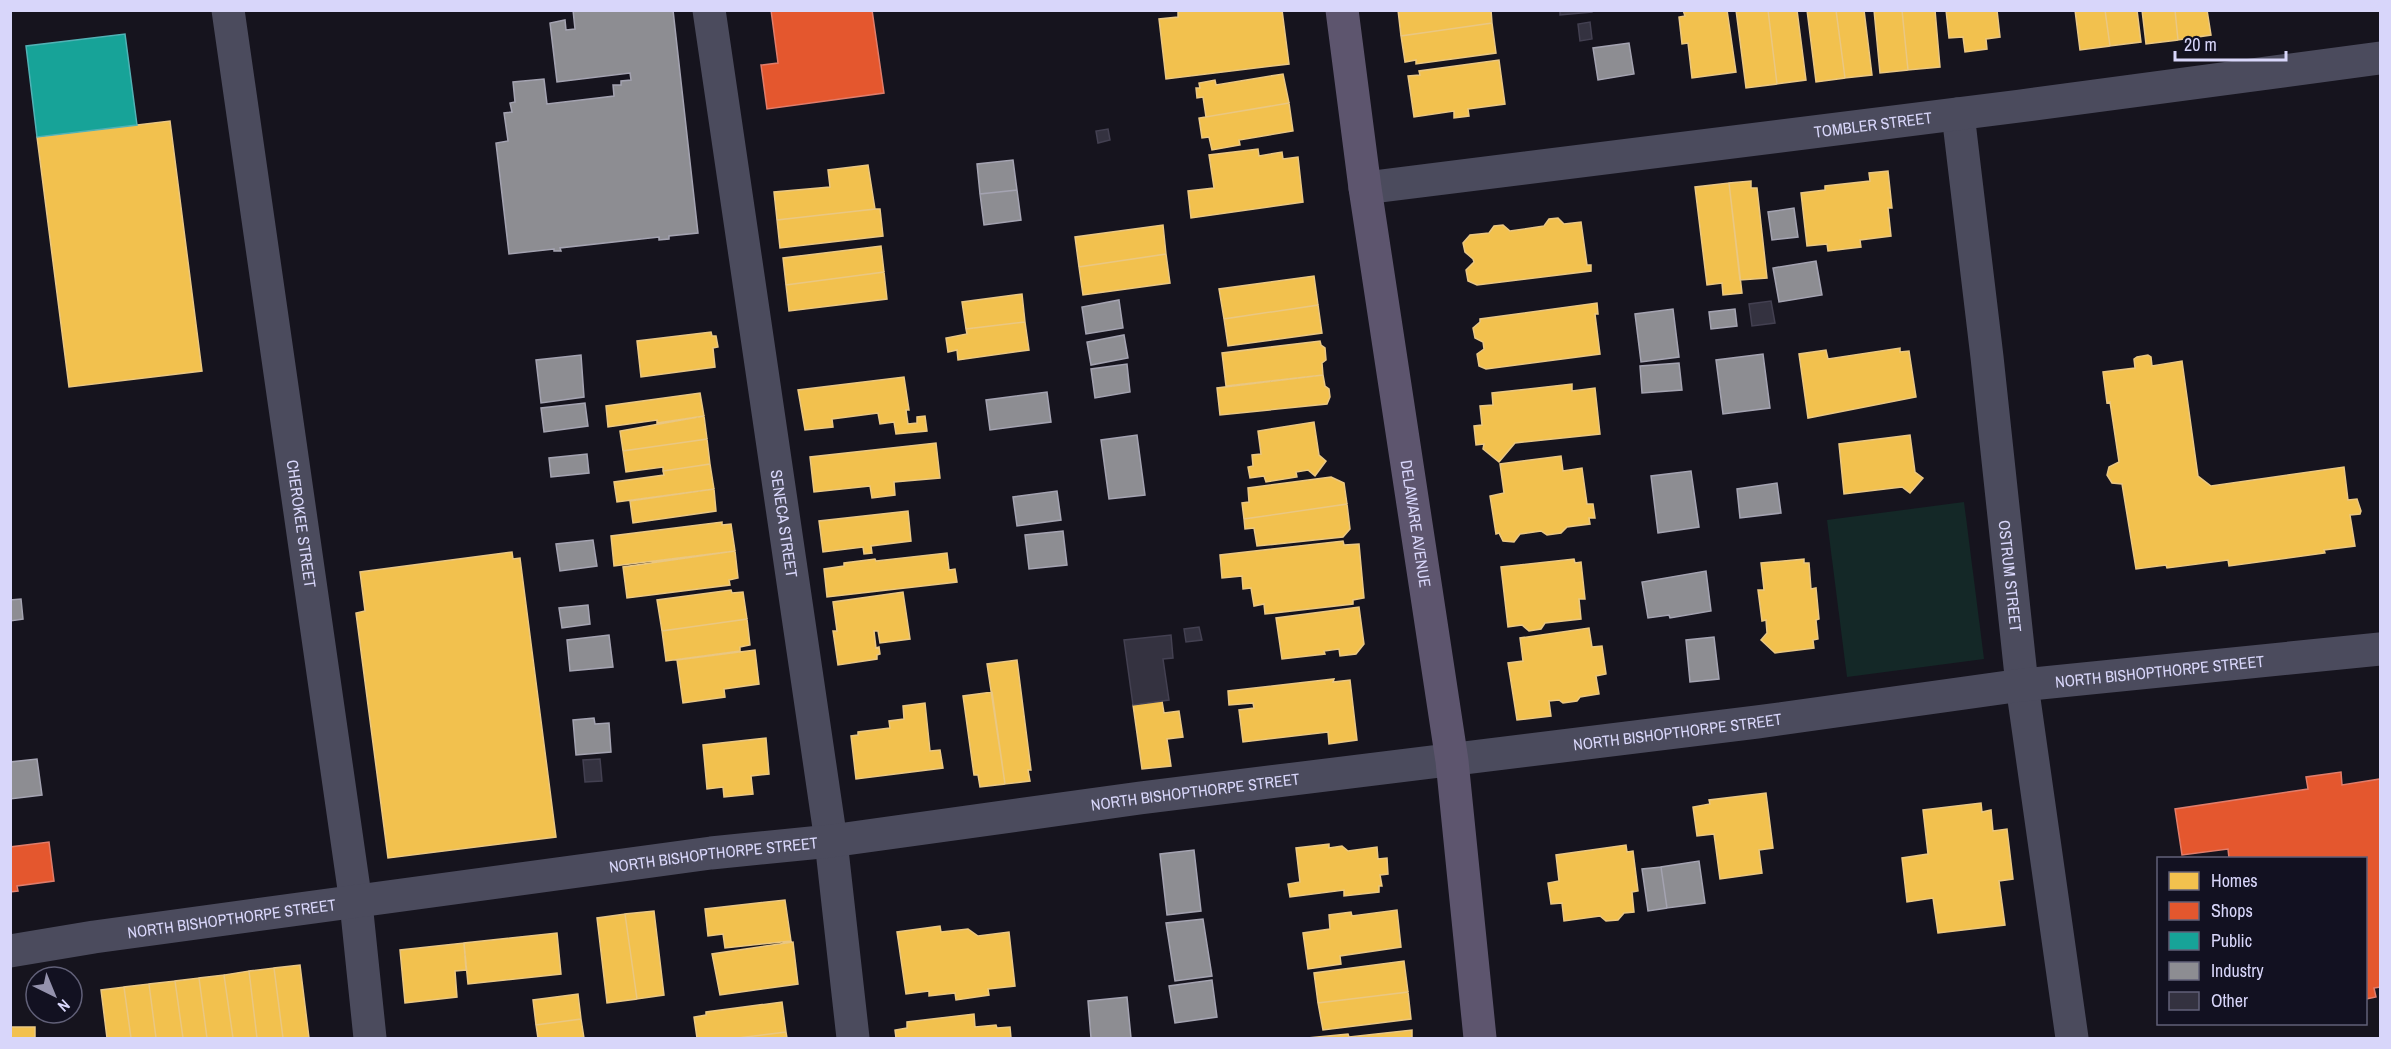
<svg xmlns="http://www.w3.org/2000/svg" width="2391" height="1049" font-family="'Archivo Narrow',sans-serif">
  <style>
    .green { fill: #142827 }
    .homes { fill: #f2c14e; stroke: #eac782; stroke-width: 1.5 }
    .shops { fill: #e4572e; stroke: #e07d6b; stroke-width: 1.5 }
    .public { fill: #17a398; stroke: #51b2b5; stroke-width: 1.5 }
    .industry { fill: #8d8d92; stroke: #a4a3b1; stroke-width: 1.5 }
    .building { fill: #343240; stroke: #434051; stroke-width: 1.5 }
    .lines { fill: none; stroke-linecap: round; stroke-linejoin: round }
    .minor { stroke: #4b4b5d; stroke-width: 33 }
    .major { stroke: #5d556e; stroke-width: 33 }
    .labels { text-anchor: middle; stroke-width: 6; stroke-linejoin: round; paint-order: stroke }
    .street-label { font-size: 16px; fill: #d8d6fa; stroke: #121121 }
  </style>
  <rect width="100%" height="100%" fill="#16141e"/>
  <path class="green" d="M1964,502L1984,659L1847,677L1827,520Z"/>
  <path class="homes" d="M1178,10H1282L1289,64L1166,79L1159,19L1178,17Z
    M1398,10H1491L1492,23L1401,36Z
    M1683,10H1727L1736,72L1692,78L1688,43L1682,44L1679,17L1685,16Z
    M1736,10H1768L1777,84L1746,88Z
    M1768,10H1797L1806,80L1777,84Z
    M1807,10H1836L1845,78L1816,82Z
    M1836,10H1864L1872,75L1845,78Z
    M1874,10H1902L1908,70L1880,73Z
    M1902,10H1935L1940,67L1908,70Z
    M1946,10H1997L2000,37L1986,39L1987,49L1965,52L1963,37L1949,38Z
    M2075,10H2105L2110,46L2080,50Z
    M2105,10H2137L2141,42L2110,46Z
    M2142,10H2175L2178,40L2146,44Z
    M2175,10H2207L2211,35L2178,40Z
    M1492,23L1496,53L1416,64V60L1405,62L1401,36Z
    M1499,60L1505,104L1468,109L1469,116L1454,118V111L1414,117L1408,76L1420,75L1419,71Z
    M1283,74L1289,103L1206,117L1203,97L1197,98L1196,88H1200L1199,83L1215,80L1216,85Z
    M1289,103L1293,131L1239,140L1240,145L1212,150L1209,137L1202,138L1199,118Z
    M170,121L202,371L69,387L37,137Z
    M1258,149L1259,156L1282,152L1283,159L1298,157L1303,202L1191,218L1188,191L1214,188L1209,155Z
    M868,165L875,209L777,220L774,192L830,187L828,170Z
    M1888,171L1892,208H1888L1891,236L1860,240L1861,247L1828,251L1827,244L1807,246L1801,193L1825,190V186L1870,181L1869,173Z
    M1751,181V188H1757L1767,278L1740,280L1729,183Z
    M1729,183L1742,293L1723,295L1722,283L1707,285L1695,187Z
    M875,209H880L883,236L780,248L777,220Z
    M1558,218L1564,224L1581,222L1587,265H1591V271L1477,285L1468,281L1466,270L1474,262L1473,259L1465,252L1463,243L1470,235L1489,233L1494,226L1503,225L1510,231L1544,226L1549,219Z
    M1163,225L1166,254L1079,267L1075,237Z
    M881,246L884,272L786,285L783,258Z
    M1166,254L1170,283L1083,295L1079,267Z
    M884,272L887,299L789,311L786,285Z
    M1314,276L1318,305L1224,319L1219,289Z
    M1022,294L1025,322L966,329L962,302Z
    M1597,303L1598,314H1595L1600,354L1486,369L1479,366L1477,354L1484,349L1483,342L1475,338L1473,328L1480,322V319Z
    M1318,305L1322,333L1228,346L1224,319Z
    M1025,322L1029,350L958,360L957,350L948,352L946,338L967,334L966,329Z
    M711,332L712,336H716L718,347L713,348L715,367L641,377L637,341Z
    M1320,341L1321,345L1325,348L1326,360L1322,363L1323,375L1226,386L1222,353Z
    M1900,348V352L1909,351L1916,397L1808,418L1799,354L1826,350L1828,359Z
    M2148,355L2151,357L2152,366L2182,361L2198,476L2211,486L2344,467L2348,500L2357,499L2361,511L2360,514L2350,515L2355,546L2324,550L2325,553L2229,566L2228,560L2167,568L2166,565L2136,569L2122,484L2112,483L2107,475L2109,467L2119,462L2110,402L2107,403L2103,372L2135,368L2134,359L2137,357Z
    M1323,375L1325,386L1329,389L1330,397L1327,404L1220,415L1217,388Z
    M904,377L909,410H906L908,424L917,423V417L925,416L927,431L896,434L894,422L880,424L878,413L832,419L833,427L805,430L798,390Z
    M1572,384V391L1595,388L1600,434L1515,443L1499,462L1483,449L1484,444L1476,445L1474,426L1482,425L1480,406L1493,405L1492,393Z
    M700,393L704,416L657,423V420L608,427L606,406Z
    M704,416L707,439L623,451L620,431Z
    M1314,422L1319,455L1326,461L1315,476L1308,470L1296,472L1297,477L1266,482L1264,476L1250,478L1248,467L1253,466L1252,455L1261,454L1258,431Z
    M1910,435L1915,472L1923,478L1910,493L1902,487L1844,494L1839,444Z
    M707,439L710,464L663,471V467L626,472L623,451Z
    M936,443L940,478L894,482L895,495L872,498L870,486L814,492L810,457Z
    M1561,456L1563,471L1582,468L1587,504H1593L1595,518H1589L1590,524L1567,527L1561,533L1547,535L1541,531L1520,534L1514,542L1503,541L1499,533L1496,534L1490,496L1504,493L1500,464Z
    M710,464L714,489L617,502L614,482L664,475L663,471Z
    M1331,477L1344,483L1347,504L1244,519L1242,503L1249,502L1248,488Z
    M714,489L716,511L633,523L630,501Z
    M1347,504L1350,529L1343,537L1257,546L1254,528L1245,529L1244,519Z
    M908,511L911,541L871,546L872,553L864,554L863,547L823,552L819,521Z
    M722,522V525L731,524L735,551L614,566L611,536Z
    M1343,541L1344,545L1359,544L1364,598L1353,600V604L1265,614L1264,604L1254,606L1251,588L1243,589L1242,576L1222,578L1220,555Z
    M735,551L738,578L729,580L730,585L627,598L623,567Z
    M512,552L513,559L520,558L556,837L388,858L356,613L365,611L360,572Z
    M947,553L949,570L955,569L957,582L827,597L824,569L844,566V563L875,559L876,561Z
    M1574,559L1575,563L1581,562L1585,599H1579L1581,619L1545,623L1541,629L1529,631L1522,625L1508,627L1501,567Z
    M1804,559V563H1809L1811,589L1816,588L1819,619L1816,620L1818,639L1813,640L1814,648L1775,653L1761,640L1767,633L1766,620L1762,621L1758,590H1764L1761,563Z
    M731,590L732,593L743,592L747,619L662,631L657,600Z
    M903,592L910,639L880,643L878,631H874L876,648L879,647L880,654L877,655V659L838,665L833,631H837L833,602Z
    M1359,607L1364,644L1356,654L1340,656L1339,649L1324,651L1325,654L1282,659L1276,618Z
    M747,619L750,645L740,647V651L666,661L662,631Z
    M1589,628L1592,647L1602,646L1606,674L1596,676L1599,694L1580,697L1577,701L1563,703L1559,700L1549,701L1551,716L1517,720L1508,663L1523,661L1520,638Z
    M755,650L759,684L724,689L725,697L683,703L677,660Z
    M1017,660L1031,770H1028L1030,781L1005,784L987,664Z
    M1334,679L1333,682L1350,680L1357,740L1329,744L1328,732L1243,742L1239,710L1254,708L1253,703L1229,705L1228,691Z
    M992,692L1005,784L980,787L978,775H974L963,696Z
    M1162,701L1164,713L1179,711L1183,737L1167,739L1171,766L1142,769L1133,705Z
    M925,703L930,751L940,750L943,768L856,779L851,736L858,735V732L890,728L889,721L904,719L903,706Z
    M766,738L769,774L751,776L753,794L724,797L723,787L707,789L703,745Z
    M1766,793L1773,848L1759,850L1762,873L1720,879L1714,834L1697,836L1693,807L1710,804L1709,800Z
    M1981,803L1982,812L1991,810L1993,831L2007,829L2013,879L1999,881L2005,925L1938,933L1933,898L1907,902L1902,858L1928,854L1923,810Z
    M1329,844V848L1342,846L1348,851L1377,847L1378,859L1387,858L1388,874L1380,875L1382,886H1379V892L1344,896V890L1290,897L1288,884L1300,882L1296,848Z
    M1626,845L1627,852L1633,851L1638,891L1632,892L1634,912L1624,913L1618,920L1606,921L1600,916L1564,921L1562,903L1551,904L1548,883L1559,881L1556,855Z
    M785,900L791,941L725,948L723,934L708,936L705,909Z
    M1397,910L1401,947L1340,956L1341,964L1308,969L1303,933L1330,929L1329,915L1351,912L1352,916Z
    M654,911L664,995L637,999L625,914Z
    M625,914L637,999L607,1003L597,918Z
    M940,926L941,932L968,929L978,936L1009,932L1015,986L988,989L989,995L956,1000L955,993L929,996V991L906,994L897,932Z
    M557,933L561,974L468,984L464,943Z
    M793,942L798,984L720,995L712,954Z
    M464,943L466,970L455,971L457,997L405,1003L400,950Z
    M1404,961L1408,992L1318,1003L1314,973Z
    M300,965L309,1038H283L274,968Z
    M274,968L283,1038H257L249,971Z
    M249,971L257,1038H233L224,975Z
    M224,975L233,1038H207L199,978Z
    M199,978L207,1038H183L175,981Z
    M175,981L183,1038H156L149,984Z
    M149,984L156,1038H131L124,987Z
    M124,987L131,1038H107L101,990Z
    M1408,992L1411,1019L1323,1030L1318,1003Z
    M578,994L581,1019L536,1025L533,1000Z
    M782,1002L786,1032L738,1038H697L694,1017L706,1015V1012Z
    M974,1014L975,1027L996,1025L997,1028L1010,1027L1011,1038H896L895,1030L907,1028V1022Z
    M581,1019L584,1038H538L536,1025Z
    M10,1027H35V1038H10Z
    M1412,1030V1038H1307L1348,1034L1349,1037Z
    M786,1032L787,1038H738Z"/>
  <path class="shops" d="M771,10H872L884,93L767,109L761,65L778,63Z
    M2341,772L2342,785L2380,779V987L2374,988L2376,997L2366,999V858H2229L2228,849L2182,855L2175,809L2308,789L2306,777Z
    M49,842L54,881L17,886L18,891L10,892V847Z"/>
  <path class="public" d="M125,34L137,125L37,137L26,46Z"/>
  <path class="industry" d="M573,10H673L698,233L669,236V239L659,240V237L560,248L561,251H554V249L509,254L496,143L508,141L504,113L512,112L510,103L515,102L513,82L544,79L547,104L614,96L613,85H621V81L631,80L630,73L557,82L550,23L565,20L566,30L575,29Z
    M1629,43L1634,74L1598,80L1593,48Z
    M1013,160L1017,190L980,194L977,164Z
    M1017,190L1021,220L984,225L980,194Z
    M1794,208L1798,237L1772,240L1768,212Z
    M1816,261L1822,295L1779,302L1773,268Z
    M1119,300L1123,328L1086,334L1082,307Z
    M1673,309L1679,357L1641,362L1635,314Z
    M1735,309L1737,326L1711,329L1709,312Z
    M1124,335L1128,358L1091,365L1087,342Z
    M1763,354L1770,408L1723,414L1716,360Z
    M581,355L584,397L541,403L536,360Z
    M1679,363L1682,390L1642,393L1640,366Z
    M1127,364L1130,392L1095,398L1091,369Z
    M1047,392L1051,422L990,430L986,400Z
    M585,403L588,426L544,432L541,408Z
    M1137,435L1145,495L1109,499L1101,440Z
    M587,454L589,473L551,477L549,458Z
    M1691,471L1699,527L1658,533L1651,476Z
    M1777,483L1781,513L1740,518L1737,489Z
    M1057,491L1061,520L1017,526L1013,497Z
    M1063,531L1067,565L1029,569L1025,535Z
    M593,540L597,566L560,571L556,544Z
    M1706,571L1711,611L1670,618L1669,615L1648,618L1642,582Z
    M21,599L23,619L10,621V600Z
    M588,605L590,624L562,628L559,608Z
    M609,635L613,667L570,671L567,640Z
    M1714,637L1719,679L1690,682L1686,640Z
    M594,718L595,724L609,723L611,752L576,755L573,720Z
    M37,759L42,795L10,799V762Z
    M1194,850L1201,911L1167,915L1160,854Z
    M1699,861L1705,903L1667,908L1661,867Z
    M1661,867L1667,908L1648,911L1642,869Z
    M1203,919L1212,976L1175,981L1166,923Z
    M1212,980L1217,1017L1175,1023L1169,986Z
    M1127,997L1131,1038H1091L1088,1001Z"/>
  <path class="building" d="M1560,10H1592V12L1560,15Z
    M1590,22L1592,39L1580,41L1578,24Z
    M1108,129L1110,140L1098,143L1096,131Z
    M1771,301L1775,323L1752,326L1749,304Z
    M1199,627L1202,640L1186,642L1184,629Z
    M1171,635L1173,658L1163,659L1169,700L1133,705L1124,640Z
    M600,759L602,781L585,782L583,760Z"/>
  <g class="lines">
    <g class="minor">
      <path id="s1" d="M228,10L356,903L370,1038"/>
      <path id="s2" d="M709,10L831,841L853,1038"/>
      <path id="s3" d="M1958,114L1987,357L2022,685L2072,1038"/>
      <path id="s4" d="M1365,188L2020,106L2380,58"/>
      <path id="s5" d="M10,951L94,937L711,853L831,841L1140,798L1757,722L2022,685L2380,649"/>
    </g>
    <path class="major" id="s6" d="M1342,10L1365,188L1452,761L1480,1038"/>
  </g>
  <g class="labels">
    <g class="street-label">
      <text dy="6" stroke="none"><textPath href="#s4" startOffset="512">TOMBLER STREET</textPath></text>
      <text dy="6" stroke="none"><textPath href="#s1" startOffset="519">CHEROKEE STREET</textPath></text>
      <text dy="6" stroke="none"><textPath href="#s2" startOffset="519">SENECA STREET</textPath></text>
      <text dy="6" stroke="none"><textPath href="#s6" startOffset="519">DELAWARE AVENUE</textPath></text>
      <text dy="6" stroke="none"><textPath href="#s3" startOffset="465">OSTRUM STREET</textPath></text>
      <text dy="6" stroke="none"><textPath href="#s5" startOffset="2168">NORTH BISHOPTHORPE STREET</textPath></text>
      <text dy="6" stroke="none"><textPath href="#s5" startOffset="1682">NORTH BISHOPTHORPE STREET</textPath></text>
      <text dy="6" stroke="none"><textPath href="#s5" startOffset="1196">NORTH BISHOPTHORPE STREET</textPath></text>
      <text dy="6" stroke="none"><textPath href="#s5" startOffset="710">NORTH BISHOPTHORPE STREET</textPath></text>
      <text dy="6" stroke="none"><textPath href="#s5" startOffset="224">NORTH BISHOPTHORPE STREET</textPath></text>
    </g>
  </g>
  <rect width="2391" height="1049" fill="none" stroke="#d8d6fa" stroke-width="24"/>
  <rect x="2157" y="857" width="210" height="168" fill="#121121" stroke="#616078" stroke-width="1.5"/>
  <rect x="2169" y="872" width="30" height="18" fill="#f2c14e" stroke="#616078" stroke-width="1.5"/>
  <text x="2211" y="887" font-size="18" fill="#d8d6fa">Homes</text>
  <rect x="2169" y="902" width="30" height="18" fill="#e4572e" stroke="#616078" stroke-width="1.5"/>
  <text x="2211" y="917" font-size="18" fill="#d8d6fa">Shops</text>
  <rect x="2169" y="932" width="30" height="18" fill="#17a398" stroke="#616078" stroke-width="1.5"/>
  <text x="2211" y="947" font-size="18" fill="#d8d6fa">Public</text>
  <rect x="2169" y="962" width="30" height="18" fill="#8d8d92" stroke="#616078" stroke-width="1.5"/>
  <text x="2211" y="977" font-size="18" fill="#d8d6fa">Industry</text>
  <rect x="2169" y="992" width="30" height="18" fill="#343240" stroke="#616078" stroke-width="1.5"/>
  <text x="2211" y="1007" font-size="18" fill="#d8d6fa">Other</text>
  <g transform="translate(54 995) rotate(137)"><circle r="28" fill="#121121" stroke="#616078" stroke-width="1.5"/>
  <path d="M0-4.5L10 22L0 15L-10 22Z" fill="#9492ad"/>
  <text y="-9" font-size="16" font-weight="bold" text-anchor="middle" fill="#d8d6fa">N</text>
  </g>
  <path d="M2175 51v9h111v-9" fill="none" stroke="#d8d6fa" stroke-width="3"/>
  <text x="2184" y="51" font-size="18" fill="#d8d6fa" stroke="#121121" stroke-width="4.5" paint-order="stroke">20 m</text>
</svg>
